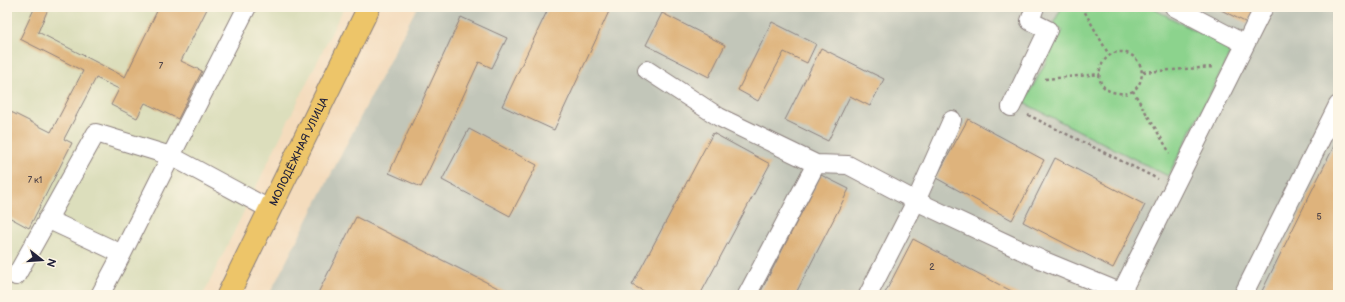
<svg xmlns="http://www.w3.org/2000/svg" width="1345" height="302" font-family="'Balsamiq Sans',sans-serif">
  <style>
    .built { fill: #dcdebc }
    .industrial { fill: #c2c6b9 }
    .green { fill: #8cd38d; stroke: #577a64 }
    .building { fill: #deb37b }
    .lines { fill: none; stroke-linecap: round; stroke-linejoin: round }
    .minor-casing { stroke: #8b7f7c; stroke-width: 20 }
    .major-casing { stroke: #8b7f7c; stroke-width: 24 }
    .path { stroke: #8b7f7c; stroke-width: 2.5; stroke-dasharray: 3 3; stroke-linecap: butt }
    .minor { stroke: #fff; stroke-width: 18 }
    .major { stroke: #edc569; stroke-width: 22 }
    .labels { text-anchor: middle; stroke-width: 4; stroke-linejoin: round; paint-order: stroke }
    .number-label { font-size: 9px; fill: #51464b }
    .street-label { font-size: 11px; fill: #22223b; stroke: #fcf5e5 }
  </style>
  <rect width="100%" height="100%" fill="#fcf5e5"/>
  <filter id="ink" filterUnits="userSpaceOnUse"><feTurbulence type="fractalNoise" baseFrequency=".025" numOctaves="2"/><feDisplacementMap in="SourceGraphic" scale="8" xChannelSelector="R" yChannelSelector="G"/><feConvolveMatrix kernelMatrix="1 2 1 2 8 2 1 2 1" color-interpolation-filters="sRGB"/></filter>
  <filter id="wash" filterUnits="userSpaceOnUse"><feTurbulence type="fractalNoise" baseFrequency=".012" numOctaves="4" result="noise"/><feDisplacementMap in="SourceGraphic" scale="16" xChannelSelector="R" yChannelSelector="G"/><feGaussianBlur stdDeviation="0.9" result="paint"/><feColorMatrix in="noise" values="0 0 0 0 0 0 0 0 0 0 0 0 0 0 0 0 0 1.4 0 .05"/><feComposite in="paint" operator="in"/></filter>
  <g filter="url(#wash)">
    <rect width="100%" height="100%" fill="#f4dcbd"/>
    <path class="built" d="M7,7H344L203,295H7Z"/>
    <path class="industrial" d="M417,7H1338V295H269Z"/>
    <path class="green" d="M1062,7H1150L1232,50L1168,176L1024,103L1063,30L1053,24Z"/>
    <g id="blocks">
      <path class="building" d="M35,7H49L38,32L125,77L159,7H208L181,61L202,71L178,119L145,103L137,118L111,105L119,89L96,78L64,139L72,143L29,228L7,216V110L51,132L83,71L20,39Z
        M549,7H611L554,130L502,106Z
        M1215,7H1256L1247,23Z
        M662,13L725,45L709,77L646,45Z
        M461,17L507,38L492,68L479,62L421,187L389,173Z
        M772,22L816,44L807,63L784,52L758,101L738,90Z
        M821,48L884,79L870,106L850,96L828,141L785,120Z
        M968,119L1044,160L1012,220L936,178Z
        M469,129L537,165L510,216L442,180Z
        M713,133L770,164L700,295H651L632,285Z
        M1338,138V295H1260Z
        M1055,158L1145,205L1113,268L1023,222Z
        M821,175L849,189L795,295H759Z
        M356,217L512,295H317Z
        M913,239L1019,295H884Z"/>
    </g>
  </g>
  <g filter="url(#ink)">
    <use href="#blocks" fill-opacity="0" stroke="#8b7f7c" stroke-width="1"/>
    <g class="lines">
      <defs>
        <path id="minor" d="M1174,7L1245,44
          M647,70L719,117L816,164L848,165L916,201L1042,260L1127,295
          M1011,107L1048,30L1030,21L1035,7
          M47,219L122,254L100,295
          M122,254L171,156L271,210
          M16,276L96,133L171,156L247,7
          M747,295L816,164
          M868,295L916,201L952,120
          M1120,295L1264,7
          M1243,295L1338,105"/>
        <g id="major">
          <path id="s1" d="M228,295L369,7"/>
        </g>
      </defs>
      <use href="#minor" class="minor-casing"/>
      <use href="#major" class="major-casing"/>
      <path class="path" d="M1082,7L1109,55
        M1143,72L1214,67
        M1045,79L1100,74
        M1133,91C1127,94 1124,94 1118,93C1083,90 1103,39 1131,55C1145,63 1145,82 1133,91L1170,153
        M1028,115L1158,179"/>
      <use href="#minor" class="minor"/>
      <use href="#major" class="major"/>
    </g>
  </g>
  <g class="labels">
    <g class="number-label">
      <text x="161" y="69">7</text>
      <text x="35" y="183">7 к1</text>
      <text x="1319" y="220">5</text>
      <text x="932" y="270">2</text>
    </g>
    <g class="street-label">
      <text dy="4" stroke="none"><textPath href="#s1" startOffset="160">МОЛОДЁЖНАЯ УЛИЦА</textPath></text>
    </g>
  </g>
  <rect width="1345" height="302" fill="none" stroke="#fcf5e5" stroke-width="24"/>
  <g transform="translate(42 260) rotate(107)" stroke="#fcf5e5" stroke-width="3" paint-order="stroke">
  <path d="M0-3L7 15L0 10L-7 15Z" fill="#22223b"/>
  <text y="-6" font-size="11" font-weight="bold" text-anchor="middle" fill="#22223b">N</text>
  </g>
</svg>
